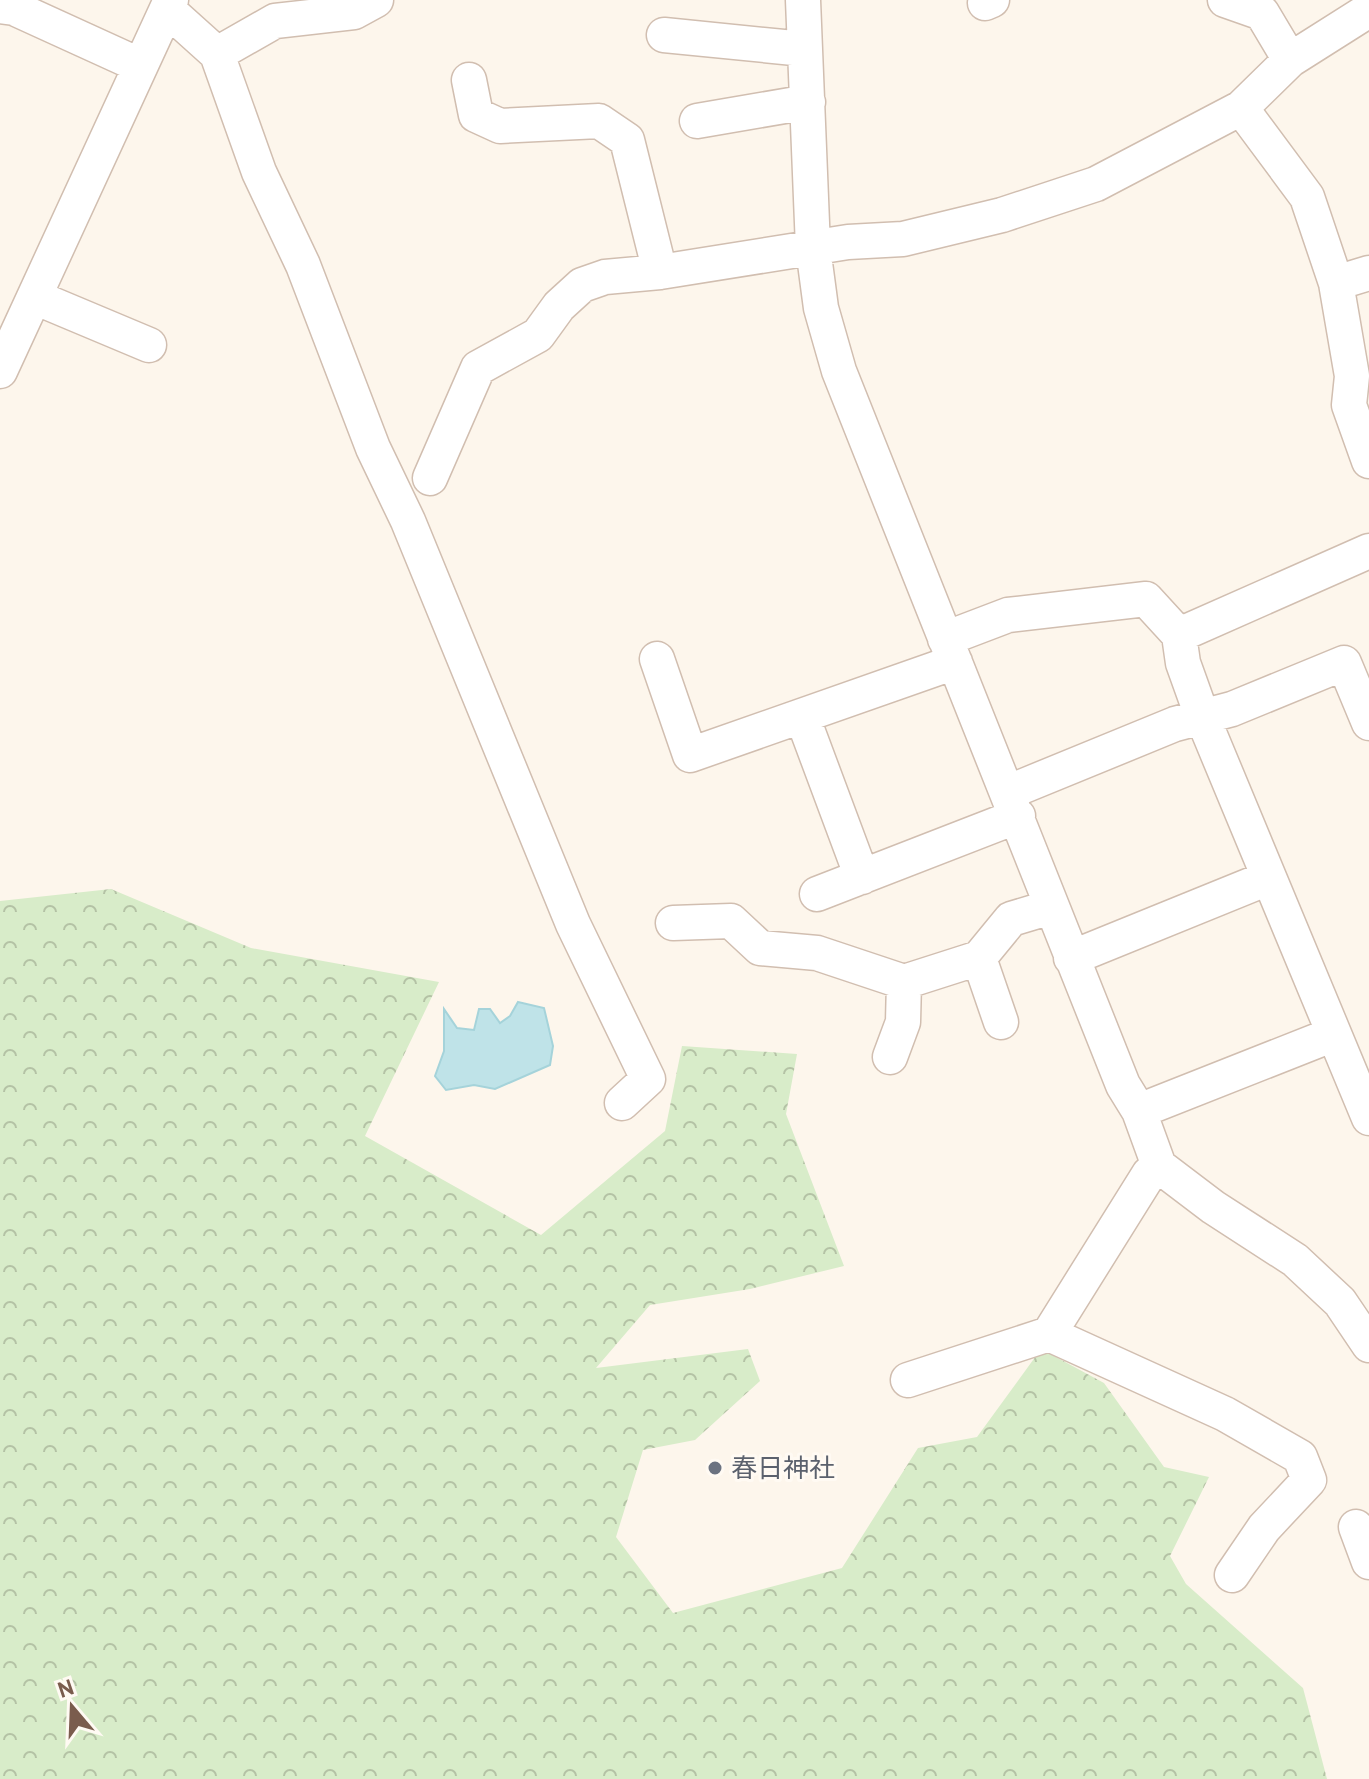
<svg xmlns="http://www.w3.org/2000/svg" width="1369" height="1779" font-family="Overpass,'Noto Sans JP',sans-serif">
  <style>
    .forest { fill: url(#forest-crowns) }
    .water { fill: #bfe3e8; stroke: #a5d3da; stroke-width: 2 }
    .lines { fill: none; stroke-linecap: round; stroke-linejoin: round }
    .street-casing { stroke: #d1beb0; stroke-width: 37 }
    .street { stroke: #fff; stroke-width: 34 }
    .worship-dot { fill: #6b7280; stroke: #fffaf3; stroke-width: 3 }
    .labels { text-anchor: middle; stroke-width: 6; stroke-linejoin: round; paint-order: stroke }
    .worship-label { font-size: 26px; fill: #5b616d; stroke: #fffaf3; text-anchor: start }
  </style>
  <defs>
    <pattern id="forest-crowns" width="20" height="18" patternUnits="userSpaceOnUse" patternTransform="scale(2)"><rect width="20" height="18" fill="#d8ecc9"/><path d="M2 6a3 3 0 1 1 6 0M12 15a3 3 0 1 1 6 0" fill="none" stroke="#b4c2a5"/></pattern>
  </defs>
  <rect width="100%" height="100%" fill="#fdf6ec"/>
  <path class="forest" d="M111,889L251,948L439,982L365,1136L541,1235L665,1131L682,1046L797,1054L786,1114L844,1266L750,1289L650,1305L596,1368L748,1349L760,1381L695,1440L643,1450L616,1537L673,1613L842,1568L918,1448L977,1437L1041,1349L1104,1383L1164,1467L1209,1477L1170,1556L1186,1584L1303,1688L1327,1779H0V901Z"/>
  <path class="water" d="M518,1002L544,1008L553,1046L550,1065L495,1089L474,1085L446,1090L435,1076L444,1051V1009L457,1028L474,1030L479,1009H490L500,1023L510,1016Z"/>
  <g class="lines">
    <defs>
      <path id="street" d="M803,0L813,248L821,308L839,371L1123,1085L1139,1111L1159,1166L1213,1207L1295,1260L1340,1302L1369,1345
        M1225,0L1262,13L1290,60
        M985,3L992,0
        M0,6L14,8L139,65
        M167,9L217,54L259,172L303,265L373,448L408,521L573,924L648,1079L622,1103
        M664,35L804,49
        M217,54L275,21L354,12L376,0
        M469,80L476,115L500,126L599,121L627,140L660,272
        M1241,108L1290,60L1369,10
        M697,121L808,102
        M1336,283L1369,273
        M37,298L149,345
        M0,371L171,0
        M430,478L478,368L538,335L559,306L582,285L605,277L660,272L848,242L903,239L1002,215L1096,184L1241,108L1307,197L1336,283L1352,376L1349,405L1369,461
        M1179,635L1369,551
        M945,639L1008,615L1146,599L1179,635L1183,663L1202,716L1369,1118
        M657,659L690,755L955,662
        M802,716L862,877
        M1009,792L1175,724L1232,709L1344,663L1369,723
        M817,894L1018,816
        M673,923L731,921L760,948L817,953L904,982L979,958L1011,919L1051,907
        M979,958L1001,1022
        M1071,958L1268,878
        M890,1057L903,1022L904,982
        M1139,1111L1334,1034
        M1049,1334L1225,1414L1300,1457L1309,1480L1264,1528L1232,1575
        M908,1380L1049,1334L1149,1174L1159,1166
        M1356,1527L1369,1562"/>
    </defs>
    <use href="#street" class="street-casing"/>
    <use href="#street" class="street"/>
  </g>
  <circle class="worship-dot" cx="715" cy="1468" r="8"/>
  <g class="labels">
    <g class="worship-label">
      <text x="731" y="1477">春日神社</text>
    </g>
  </g>
  <g transform="translate(72 1707) rotate(341)" stroke="#fffaf3" stroke-width="6" paint-order="stroke">
  <path d="M0-6L14 30L0 20L-14 30Z" fill="#7a5c4d"/>
  <text y="-12" font-size="22" font-weight="bold" text-anchor="middle" fill="#7a5c4d">N</text>
  </g>
</svg>
